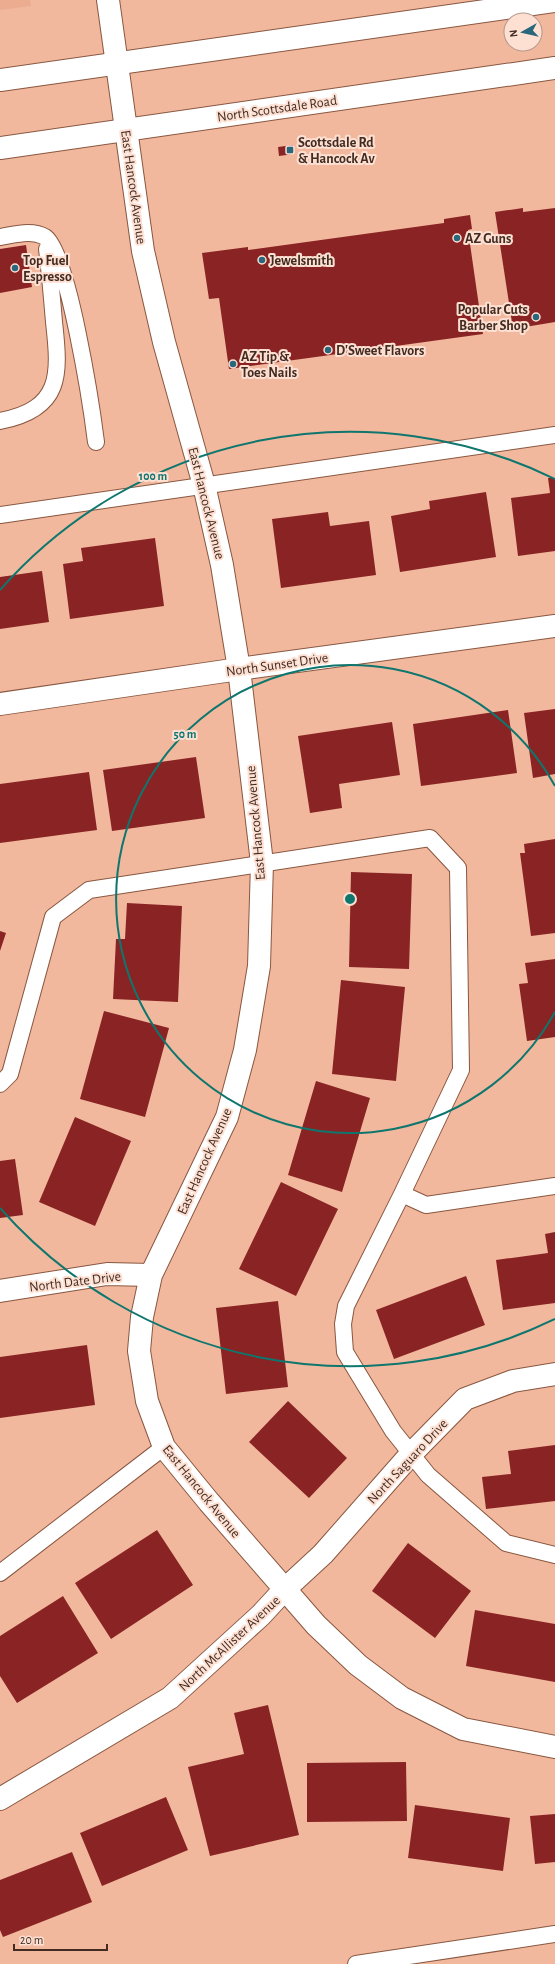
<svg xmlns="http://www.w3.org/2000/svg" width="555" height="1964" font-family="'Alegreya Sans',sans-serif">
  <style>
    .built { fill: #ebac90 }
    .building { fill: #8a2323 }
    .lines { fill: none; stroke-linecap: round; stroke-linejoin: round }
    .lane-casing { stroke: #895740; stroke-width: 18 }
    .street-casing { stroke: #895740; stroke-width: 24 }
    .primary-casing { stroke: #895740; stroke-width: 24 }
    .lane { stroke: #fff; stroke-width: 16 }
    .street { stroke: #fff; stroke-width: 22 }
    .primary { stroke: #fff; stroke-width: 22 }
    .ring { fill: none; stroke: #0f766e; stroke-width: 2 }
    .poi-dot { fill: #29677d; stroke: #fee0d3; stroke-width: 1.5 }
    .labels { text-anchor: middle; stroke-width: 4; stroke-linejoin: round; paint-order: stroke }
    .street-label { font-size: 14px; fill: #422c22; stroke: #fee0d3 }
    .poi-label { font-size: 14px; font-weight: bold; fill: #422c22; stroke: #fee0d3; text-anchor: start }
    .centre { fill: #0f766e; stroke: #fee0d3; stroke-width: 2 }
    .ring-label { font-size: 12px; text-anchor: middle; font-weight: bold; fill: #0f766e; stroke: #fee0d3; stroke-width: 4; stroke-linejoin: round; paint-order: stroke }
  </style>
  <rect width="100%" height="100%" fill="#f1b89e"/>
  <path class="built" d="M0,0H30L31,6L0,10Z"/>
  <path class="building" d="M293,145L294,154L279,156L278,147Z
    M523,208V212L555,208V322L513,329L495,212Z
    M470,215L472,229L468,230L483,334L229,369L219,298L209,299L202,253L248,247V250L444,223V219Z
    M26,245L32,287L0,293V249Z
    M548,478H555V551L518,556L511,498L550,493Z
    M486,492L496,557L400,572L391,516L430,509L429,501Z
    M328,512L330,526L369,521L376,575L281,588L272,519Z
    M155,538L164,606L70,619L63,564L83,561L81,548Z
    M42,571L49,622L0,629V577Z
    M555,709V774L533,778L524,713Z
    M508,710L517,773L421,786L413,724Z
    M392,722L400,775L339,784L342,808L310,813L298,736Z
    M196,757L205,818L112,831L103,770Z
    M89,772L97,830L0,843V784Z
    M555,839V933L531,936L520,853H525L524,844Z
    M351,872L412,874L409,969L349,967Z
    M127,903L182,906L178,1002L113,999L116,939H125Z
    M0,931L6,933L0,951Z
    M555,959V1037L527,1041L519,984L528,983L525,963Z
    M341,980L405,987L396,1081L332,1074Z
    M104,1011L169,1028L145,1117L80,1099Z
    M316,1081L370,1098L342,1192L288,1175Z
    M75,1117L131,1141L95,1226L39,1202Z
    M15,1159L23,1215L0,1218V1161Z
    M281,1182L338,1209L296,1296L239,1269Z
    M555,1232V1303L503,1310L496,1260L548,1253L545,1234Z
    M466,1276L485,1325L394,1359L376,1310Z
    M278,1301L288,1387L226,1394L216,1308Z
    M87,1345L95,1405L0,1418V1357Z
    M288,1401L347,1458L309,1498L249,1442Z
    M555,1445V1501L486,1509L482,1477L511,1474L508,1451Z
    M157,1530L193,1585L111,1639L75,1583Z
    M408,1543L471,1591L435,1638L372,1591Z
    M63,1596L98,1653L17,1703L0,1676V1636Z
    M475,1610L555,1624V1682L466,1666Z
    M268,1705L299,1835L210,1856L188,1767L244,1754L234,1713Z
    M406,1762L407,1821L307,1822V1763Z
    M166,1797L188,1850L102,1886L80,1833Z
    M415,1805L510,1818L503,1871L408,1858Z
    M555,1814V1862L535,1864L530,1816Z
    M72,1852L92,1902L3,1937L0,1930V1880Z"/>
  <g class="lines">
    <defs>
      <path id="lane" d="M0,237C14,235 31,229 45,237C68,251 92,410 96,442
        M0,421C62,409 60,375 54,322C52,298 50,274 47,249
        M0,515L555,435
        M0,1084L10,1074L53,917L89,890L430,838L458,868L461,1070L402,1194L346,1306L343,1324L345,1352L393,1431L428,1475L506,1543L555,1555
        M402,1194L426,1205L555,1186
        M0,1573L164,1447
        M356,1964L555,1934"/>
      <path id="street" d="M108,0L143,251L164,342L204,485L222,565L239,669L262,863L259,966L245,1050L227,1117L151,1275L142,1317L139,1351L147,1401L164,1447L209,1502L316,1625L358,1665L402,1698L463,1729L555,1747
        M0,704L239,669L555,626
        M0,1291L107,1274L151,1275
        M0,1799L170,1698L261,1615L284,1590L323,1554L411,1454L465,1399L513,1381L555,1374"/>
      <path id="primary" d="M0,80L555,1
        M0,148L555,68"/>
    </defs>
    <use href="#lane" class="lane-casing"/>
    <use href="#street" class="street-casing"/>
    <use href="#primary" class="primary-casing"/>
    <use href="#lane" class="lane"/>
    <use href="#street" class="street"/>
    <use href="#primary" class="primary"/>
  </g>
  <g class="ring">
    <path d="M555 1012A234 234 0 1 1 555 786"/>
    <path d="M555 1319A467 467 0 0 1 0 1208M0 590A467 467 0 0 1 555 479"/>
  </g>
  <g class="poi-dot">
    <rect x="286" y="146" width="8" height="8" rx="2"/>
    <circle cx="457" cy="238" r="4"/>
    <circle cx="262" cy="260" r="4"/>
    <circle cx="15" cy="268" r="4"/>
    <circle cx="536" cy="317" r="4"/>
    <circle cx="328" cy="350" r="4"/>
    <circle cx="233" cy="364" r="4"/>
  </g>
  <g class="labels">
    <g class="street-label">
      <text transform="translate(277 108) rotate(-8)" y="5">North Scottsdale Road</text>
      <text transform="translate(134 187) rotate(82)" y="5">East Hancock Avenue</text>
      <text transform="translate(207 503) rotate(76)" y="5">East Hancock Avenue</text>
      <text transform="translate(277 664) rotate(-8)" y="5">North Sunset Drive</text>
      <text transform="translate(255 823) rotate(-95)" y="5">East Hancock Avenue</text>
      <text transform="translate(204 1161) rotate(-66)" y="5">East Hancock Avenue</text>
      <text transform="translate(75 1281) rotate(-7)" y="5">North Date Drive</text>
      <text transform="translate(407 1461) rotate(-47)" y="5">North Saguaro Drive</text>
      <text transform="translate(202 1491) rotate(51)" y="5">East Hancock Avenue</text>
      <text transform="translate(229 1643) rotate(-43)" y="5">North McAllister Avenue</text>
    </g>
    <g class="poi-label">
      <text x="298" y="147">Scottsdale Rd<tspan x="298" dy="16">&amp; Hancock Av</tspan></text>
      <text x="465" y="243">AZ Guns</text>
      <text x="23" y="265">Top Fuel<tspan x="23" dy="16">Espresso</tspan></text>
      <text x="270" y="265">Jewelsmith</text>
      <text x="528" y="314" text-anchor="end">Popular Cuts<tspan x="528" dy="16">Barber Shop</tspan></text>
      <text x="336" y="355">D'Sweet Flavors</text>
      <text x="241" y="361">AZ Tip &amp;<tspan x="241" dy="16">Toes Nails</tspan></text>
    </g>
  </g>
  <circle cx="350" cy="899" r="6" class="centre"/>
  <g class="ring-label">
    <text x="153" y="480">100 m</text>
    <text x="185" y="738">50 m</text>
  </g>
  <g transform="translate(523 32) rotate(262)"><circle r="19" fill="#fee0d3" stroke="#b3988c"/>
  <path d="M0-3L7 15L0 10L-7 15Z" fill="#29677d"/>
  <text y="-6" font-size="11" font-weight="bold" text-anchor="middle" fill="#422c22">N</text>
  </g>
  <path d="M14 1944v6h93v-6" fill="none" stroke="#422c22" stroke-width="2"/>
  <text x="20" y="1944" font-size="12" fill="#422c22" stroke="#fee0d3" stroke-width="3" paint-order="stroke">20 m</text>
</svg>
